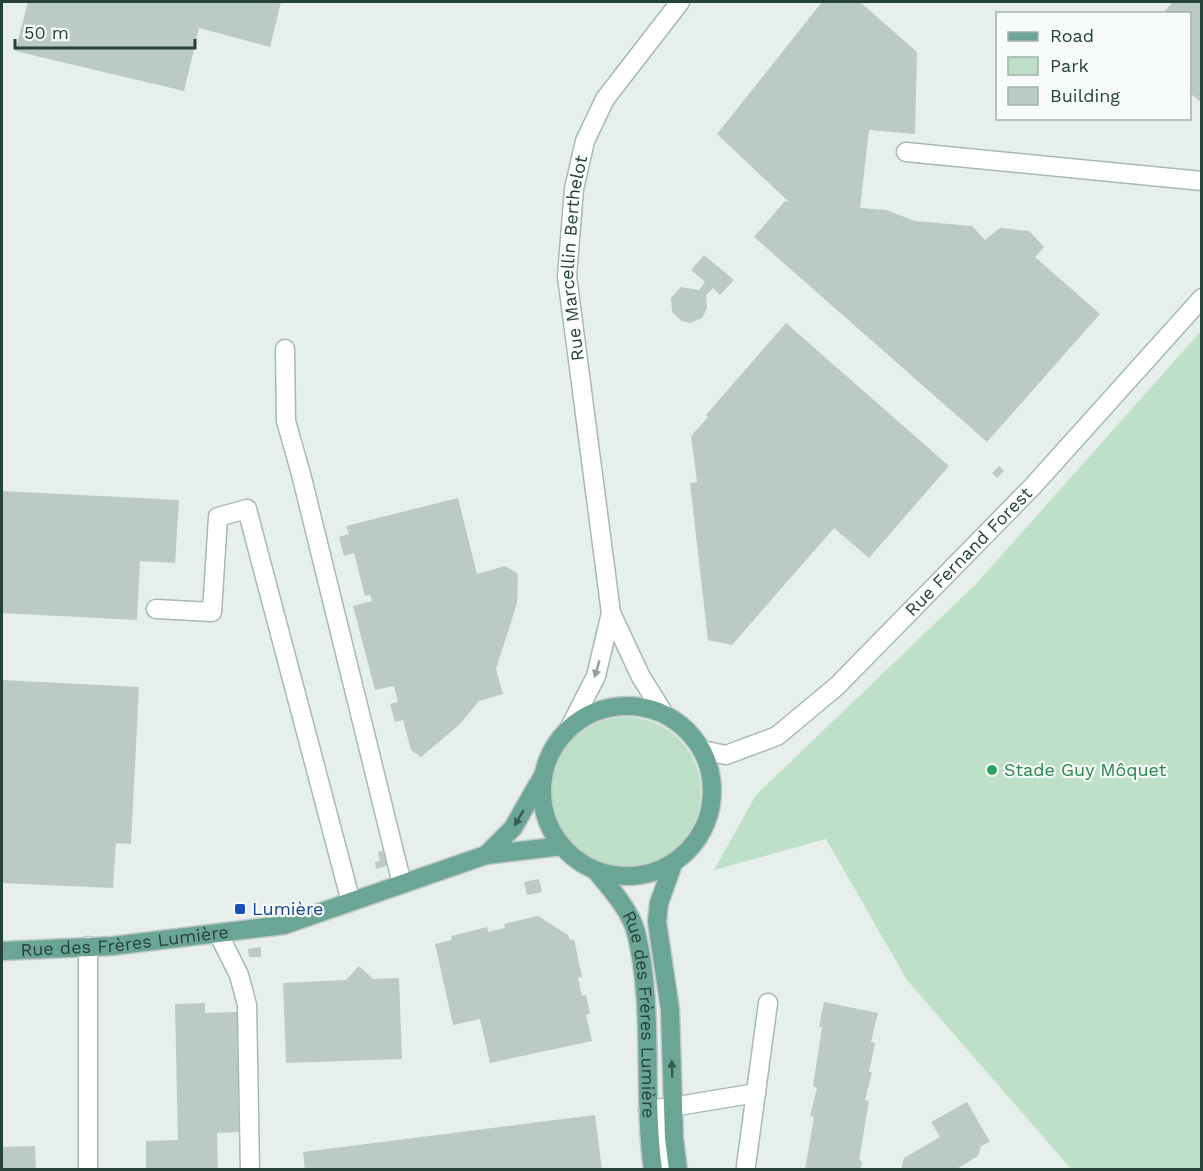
<svg xmlns="http://www.w3.org/2000/svg" width="1203" height="1171" font-family="'Work Sans',sans-serif">
  <style>
    .green { fill: #bfe0c8 }
    .building { fill: #bbcac4 }
    .lines { fill: none; stroke-linecap: round; stroke-linejoin: round }
    .minor-casing { stroke: #a8b8b2; stroke-width: 21 }
    .major-casing { stroke: #c2cac8; stroke-width: 21 }
    .minor { stroke: #fff; stroke-width: 18 }
    .major { stroke: #6aa596; stroke-width: 18 }
    .oneway { fill: #92a09c }
    .oneway2 { fill: #365b51 }
    .leisure-dot { fill: #2e9e5b; stroke: #f7fbf9; stroke-width: 2 }
    .transit-dot { fill: #1a4fb4; stroke: #f7fbf9; stroke-width: 2 }
    .labels { text-anchor: middle; stroke-width: 4.5; stroke-linejoin: round; paint-order: stroke }
    .street-label { font-size: 18px; fill: #24423a; stroke: #f7fbf9 }
    .leisure-label { font-size: 18px; fill: #27864d; stroke: #f7fbf9; text-anchor: start }
    .transit-label { font-size: 18px; fill: #164399; stroke: #f7fbf9; text-anchor: start }
  </style>
  <rect width="100%" height="100%" fill="#e6efeb"/>
  <path class="green" d="M1201,331V1169H1071L907,980L826,839L714,870L756,795L976,584Z
    M551 792a75 75 0 1 1 150 0a75 75 0 1 1-150 0Z"/>
  <path class="building" d="M28,2H281L270,47L199,28L184,91L15,51Z
    M822,2H860L917,52L915,134L869,130L860,208L886,210L915,221L972,226L985,240L1000,228L1029,231L1044,247L1035,257L1100,314L987,442L754,237L785,201L789,202L717,134Z
    M1173,2H1202V103L1191,94L1190,96V14H1162Z
    M704,255L734,280L720,295L713,288L706,295L707,308L702,318L690,323L682,321L672,312L671,298L681,287L699,290L705,282L691,270Z
    M786,323L949,466L869,558L834,528L732,645L708,640L690,483L697,482L691,436L708,417L706,415Z
    M999,466L1004,471L997,478L992,473Z
    M2,491L179,500L175,563L140,561L137,620L2,613Z
    M458,498L477,574L505,566L518,574L517,603L496,669L503,694L479,701L459,725L421,757L411,750L403,720L395,722L390,704L398,702L394,686L375,690L353,606L372,601L370,595L365,596L354,553L344,556L339,537L349,534L346,526Z
    M2,680L139,687L131,844L116,843L113,888L2,883Z
    M385,850L389,865L376,869L375,862L380,861L378,852Z
    M539,879L542,892L527,895L524,882Z
    M538,916L568,935L570,940L574,939L582,977L578,978L582,996L586,995L590,1013L586,1015L592,1041L490,1063L480,1019L453,1025L435,944L452,940L451,936L487,927L488,932L505,928L504,924Z
    M261,947V957H249L248,949Z
    M359,966L373,979L399,978L402,1059L286,1063L283,983L346,980Z
    M824,1002L878,1013L871,1042L875,1043L869,1072H872L865,1100L869,1101L859,1160L862,1162L860,1170H805L814,1117L810,1116L817,1088L813,1086L822,1027H819Z
    M205,1003V1013L237,1012L239,1132L217,1133L218,1170H146V1141L178,1140L175,1004Z
    M967,1102L990,1142L981,1146L978,1156L955,1170H901L904,1158L940,1137L931,1122Z
    M595,1115L602,1170H305L303,1152Z
    M35,1146L36,1170H2V1147Z"/>
  <g class="lines">
    <defs>
      <g id="minor">
        <path d="M906,152L1202,181"/>
        <path d="M285,349L286,421L301,474L402,884"/>
        <path d="M156,609L212,612L218,517L247,509L351,902"/>
        <path id="s1" d="M664,714L641,677L611,613L567,276L574,189L585,141L605,99L680,2"/>
        <path d="M569,729L596,676L611,613"/>
        <path id="s2" d="M702,750L726,755L777,736L837,686L1033,486L1202,298"/>
        <path d="M218,933L239,975L247,1005L250,1170"/>
        <path d="M662,1108L666,1170"/>
        <path d="M648,1111L756,1093"/>
        <path d="M746,1166L768,1003"/>
        <path d="M88,1170V946"/>
      </g>
      <g id="major">
        <circle cx="627" cy="791" r="85"/>
        <path d="M486,855L513,828L541,779"/>
        <path d="M673,864L659,903L657,922L670,1009L674,1138L678,1170"/>
        <path id="s3" d="M596,871C610,888 630,910 636,932C655,1010 642,1091 653,1170"/>
        <path id="s4" d="M2,951L112,946L284,925L486,855L562,846"/>
      </g>
    </defs>
    <use href="#minor" class="minor-casing"/>
    <use href="#major" class="major-casing"/>
    <use href="#minor" class="minor"/>
    <use href="#major" class="major"/>
  </g>
  <defs><path id="oneway-solid" d="M-6-.8H1V-3.2L6.5 0L1 3.2V.8H-6Z" transform="scale(1.5)"/></defs>
  <use class="oneway" href="#oneway-solid" transform="translate(597 669) rotate(106)"/>
  <g class="oneway2">
    <use href="#oneway-solid" transform="translate(519 818) rotate(120)"/>
    <use href="#oneway-solid" transform="translate(672 1069) rotate(-92)"/>
  </g>
  <circle class="leisure-dot" cx="992" cy="770" r="6"/>
  <rect class="transit-dot" x="234" y="903" width="12" height="12" rx="3"/>
  <g class="labels">
    <g class="street-label">
      <text dy="6" stroke="none"><textPath href="#s1" startOffset="472">Rue Marcellin Berthelot</textPath></text>
      <text dy="6" stroke="none"><textPath href="#s2" startOffset="345">Rue Fernand Forest</textPath></text>
      <text dy="6" stroke="none"><textPath href="#s4" startOffset="123">Rue des Frères Lumière</textPath></text>
      <text dy="6" stroke="none"><textPath href="#s3" startOffset="156">Rue des Frères Lumière</textPath></text>
    </g>
    <g class="leisure-label">
      <text x="1004" y="776">Stade Guy Môquet</text>
    </g>
    <g class="transit-label">
      <text x="252" y="915">Lumière</text>
    </g>
  </g>
  <rect width="1203" height="1171" fill="none" stroke="#24423a" stroke-width="6"/>
  <rect x="996" y="12" width="195" height="108" fill="#f7fbf9" stroke="#a3b1ad" stroke-width="1.5"/>
  <rect x="1008" y="32" width="30" height="9" fill="#6aa596" stroke="#a3b1ad" stroke-width="1.5"/>
  <text x="1050" y="42" font-size="18" fill="#24423a">Road</text>
  <rect x="1008" y="57" width="30" height="18" fill="#bfe0c8" stroke="#a3b1ad" stroke-width="1.5"/>
  <text x="1050" y="72" font-size="18" fill="#24423a">Park</text>
  <rect x="1008" y="87" width="30" height="18" fill="#bbcac4" stroke="#a3b1ad" stroke-width="1.5"/>
  <text x="1050" y="102" font-size="18" fill="#24423a">Building</text>
  <path d="M15 39v9h180v-9" fill="none" stroke="#24423a" stroke-width="3"/>
  <text x="24" y="39" font-size="18" fill="#24423a" stroke="#f7fbf9" stroke-width="4.5" paint-order="stroke">50 m</text>
</svg>
